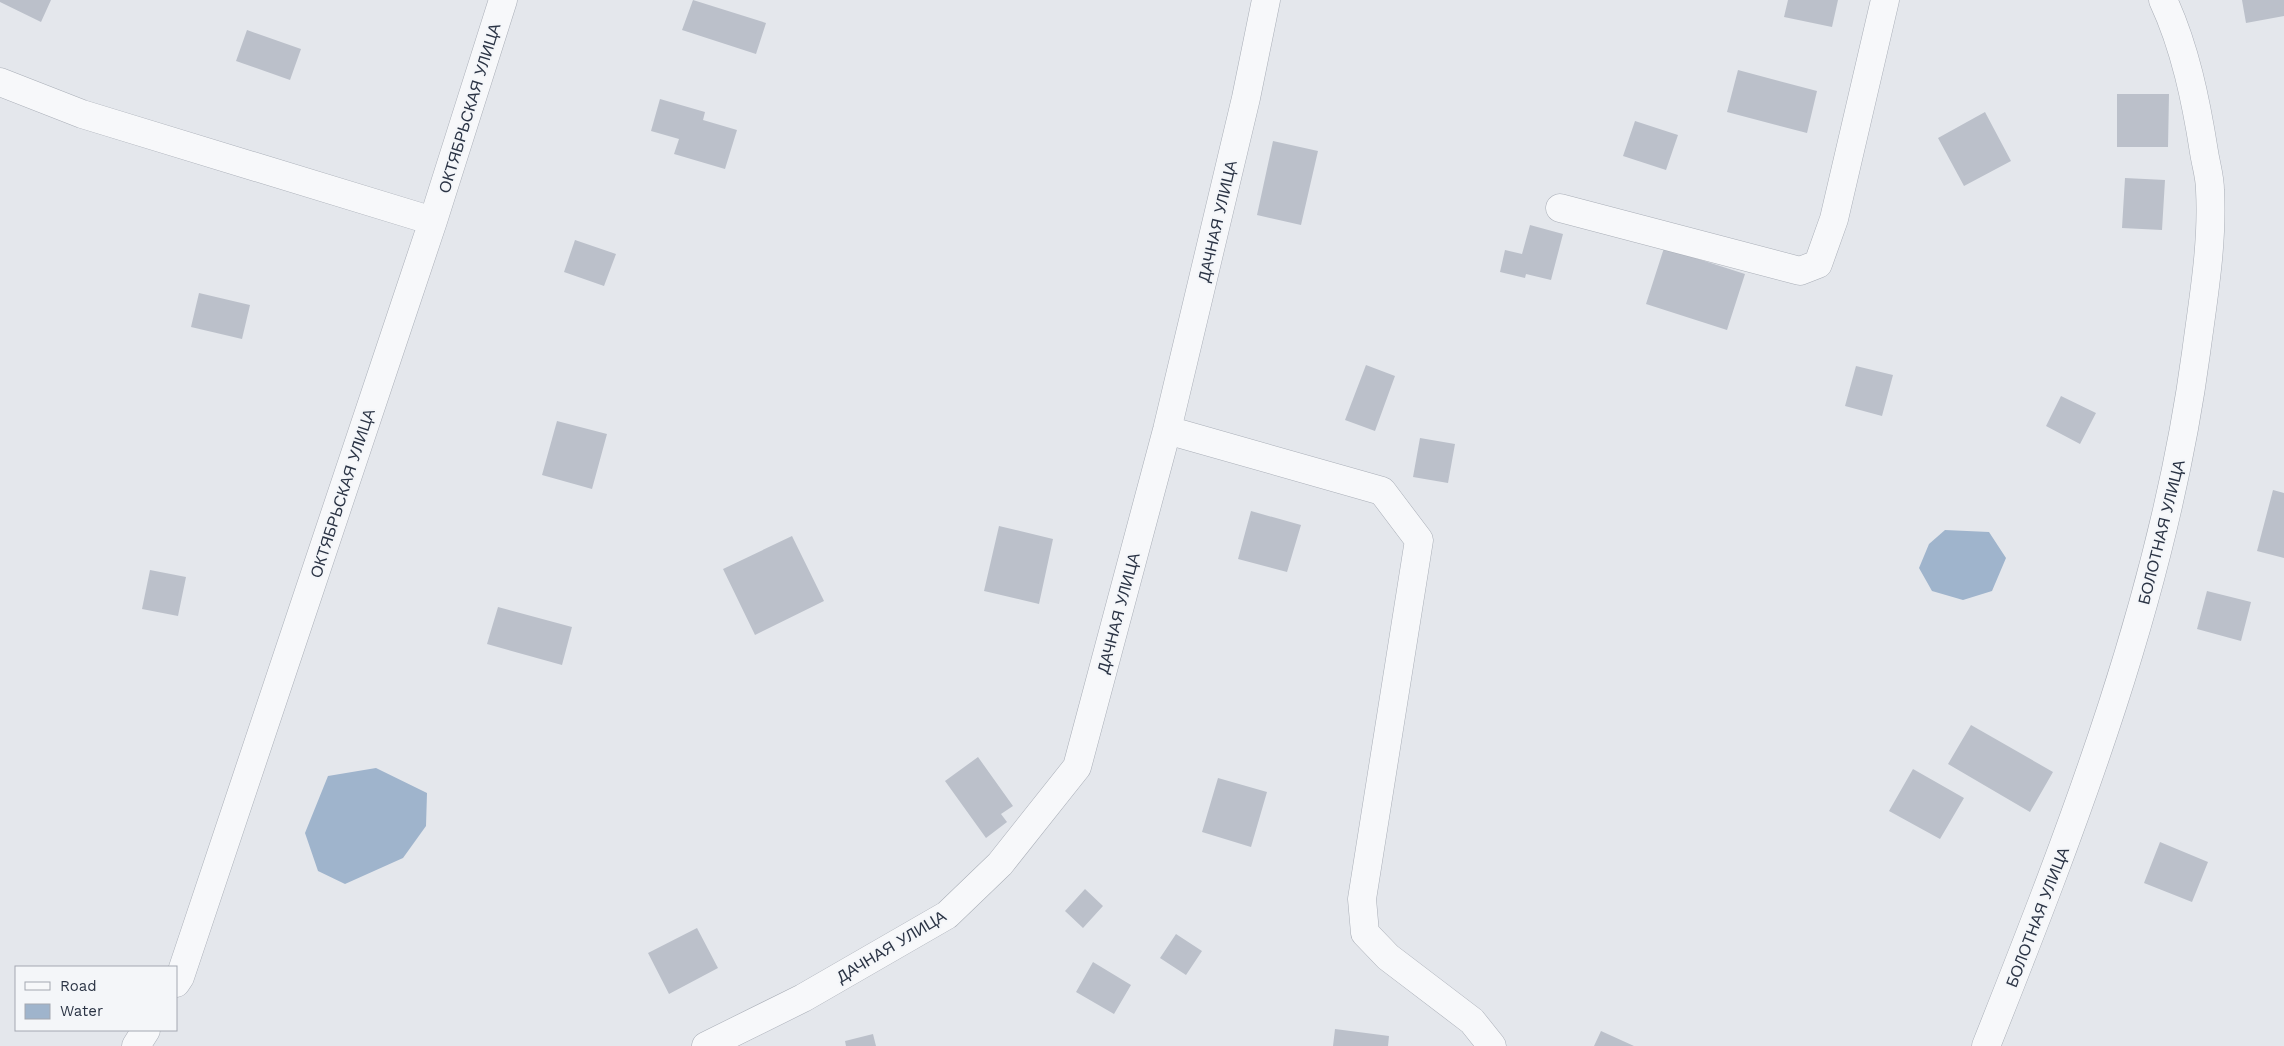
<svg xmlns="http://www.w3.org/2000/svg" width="2284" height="1046" font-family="'Work Sans',sans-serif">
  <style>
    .water { fill: #9fb4cc }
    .building { fill: #bbc0ca }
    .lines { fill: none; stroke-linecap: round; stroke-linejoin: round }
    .minor-casing { stroke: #a9aeb7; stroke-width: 29 }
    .minor { stroke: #f7f8fa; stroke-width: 28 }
    .labels { text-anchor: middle; stroke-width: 4; stroke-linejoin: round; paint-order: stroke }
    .street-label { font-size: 16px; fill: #2b3445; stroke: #f4f6f9 }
  </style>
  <rect width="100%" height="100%" fill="#e4e7ec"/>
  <path class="water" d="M1945,530L1989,532L2006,558L1992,591L1963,600L1932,591L1919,568L1929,544Z
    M376,768L427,793L426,826L403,858L345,884L318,871L305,833L328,776Z"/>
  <path class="building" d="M0,0H51L41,22L0,2Z
    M693,0L766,23L756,54L682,30Z
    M1788,0H1838L1832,27L1784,17Z
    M2242,0H2284V16L2246,23Z
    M247,30L301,49L290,80L236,61Z
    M1738,70L1817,91L1807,133L1727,112Z
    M2117,94H2169L2168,147H2117Z
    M660,99L705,112L703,120L737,130L725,169L674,154L679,139L651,131Z
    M1985,112L2011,161L1964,186L1938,138Z
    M1635,121L1678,135L1666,170L1623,156Z
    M1273,141L1318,151L1301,225L1257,215Z
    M2125,178L2165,180L2162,230L2122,228Z
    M1530,225L1563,234L1551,280L1526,274L1525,278L1500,272L1505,250L1522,254Z
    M575,240L616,254L604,286L564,272Z
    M1664,248L1745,274L1727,330L1646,304Z
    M199,293L250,305L242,339L191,327Z
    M1366,365L1395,376L1375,431L1345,420Z
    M1856,366L1893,375L1882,416L1845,406Z
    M2061,396L2096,413L2080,444L2046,426Z
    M557,421L607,434L592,489L542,475Z
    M1420,438L1455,444L1448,483L1413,477Z
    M2273,490L2284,493V558L2257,551Z
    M1251,511L1301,525L1287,572L1238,559Z
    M999,526L1053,539L1039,604L984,591Z
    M792,536L824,601L755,635L723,569Z
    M150,570L186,577L178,616L142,609Z
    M2207,591L2251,602L2241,641L2197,629Z
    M498,607L572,627L562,665L487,644Z
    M1971,725L2053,772L2030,812L1948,764Z
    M978,757L1013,806L1001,814L1007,822L986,838L945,781Z
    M1913,769L1964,798L1940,839L1889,811Z
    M1218,778L1267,792L1251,847L1202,832Z
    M2160,842L2208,862L2192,902L2144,883Z
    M1085,889L1103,906L1083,928L1065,911Z
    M697,928L718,968L669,994L648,953Z
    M1176,934L1202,951L1186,975L1160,958Z
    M1093,962L1131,985L1114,1014L1076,992Z
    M1335,1029L1389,1036L1388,1046H1333Z
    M1601,1031L1634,1046H1594Z
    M873,1034L876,1046H846L845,1041Z"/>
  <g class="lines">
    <defs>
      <path id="minor" d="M0,82L82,114L433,221
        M1560,208L1800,271L1818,264L1834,219L1885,0
        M1167,430L1382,491L1419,540L1362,899L1365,933L1388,957L1472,1021L1492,1046
        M176,983L180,977L433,221L503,0
        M136,1046L146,1030
        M706,1046L803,998L947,915L1000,864L1077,767L1167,430L1246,98L1266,0
        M1986,1046C2075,822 2164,593 2196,353C2203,300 2213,244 2210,190C2210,177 2206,165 2204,152C2196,101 2185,47 2163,0"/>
    </defs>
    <use href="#minor" class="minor-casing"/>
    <use href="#minor" class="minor"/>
  </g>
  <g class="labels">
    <g class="street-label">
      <text transform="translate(469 108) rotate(-73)" y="6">ОКТЯБРЬСКАЯ УЛИЦА</text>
      <text transform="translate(1217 221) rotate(-77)" y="6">ДАЧНАЯ УЛИЦА</text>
      <text transform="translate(342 493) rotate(-72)" y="6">ОКТЯБРЬСКАЯ УЛИЦА</text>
      <text transform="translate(2161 532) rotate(-76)" y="6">БОЛОТНАЯ УЛИЦА</text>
      <text transform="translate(1118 613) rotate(-75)" y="6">ДАЧНАЯ УЛИЦА</text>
      <text transform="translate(2037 917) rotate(-69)" y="6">БОЛОТНАЯ УЛИЦА</text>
      <text transform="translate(891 946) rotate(-31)" y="6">ДАЧНАЯ УЛИЦА</text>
    </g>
  </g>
  <rect x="15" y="966" width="162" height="65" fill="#f4f6f9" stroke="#a4a8b1"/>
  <rect x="25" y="982" width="25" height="8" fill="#f7f8fa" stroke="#a4a8b1"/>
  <text x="60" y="991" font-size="15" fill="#2b3445">Road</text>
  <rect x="25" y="1004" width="25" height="15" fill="#9fb4cc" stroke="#a4a8b1"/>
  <text x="60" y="1016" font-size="15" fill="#2b3445">Water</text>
</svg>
